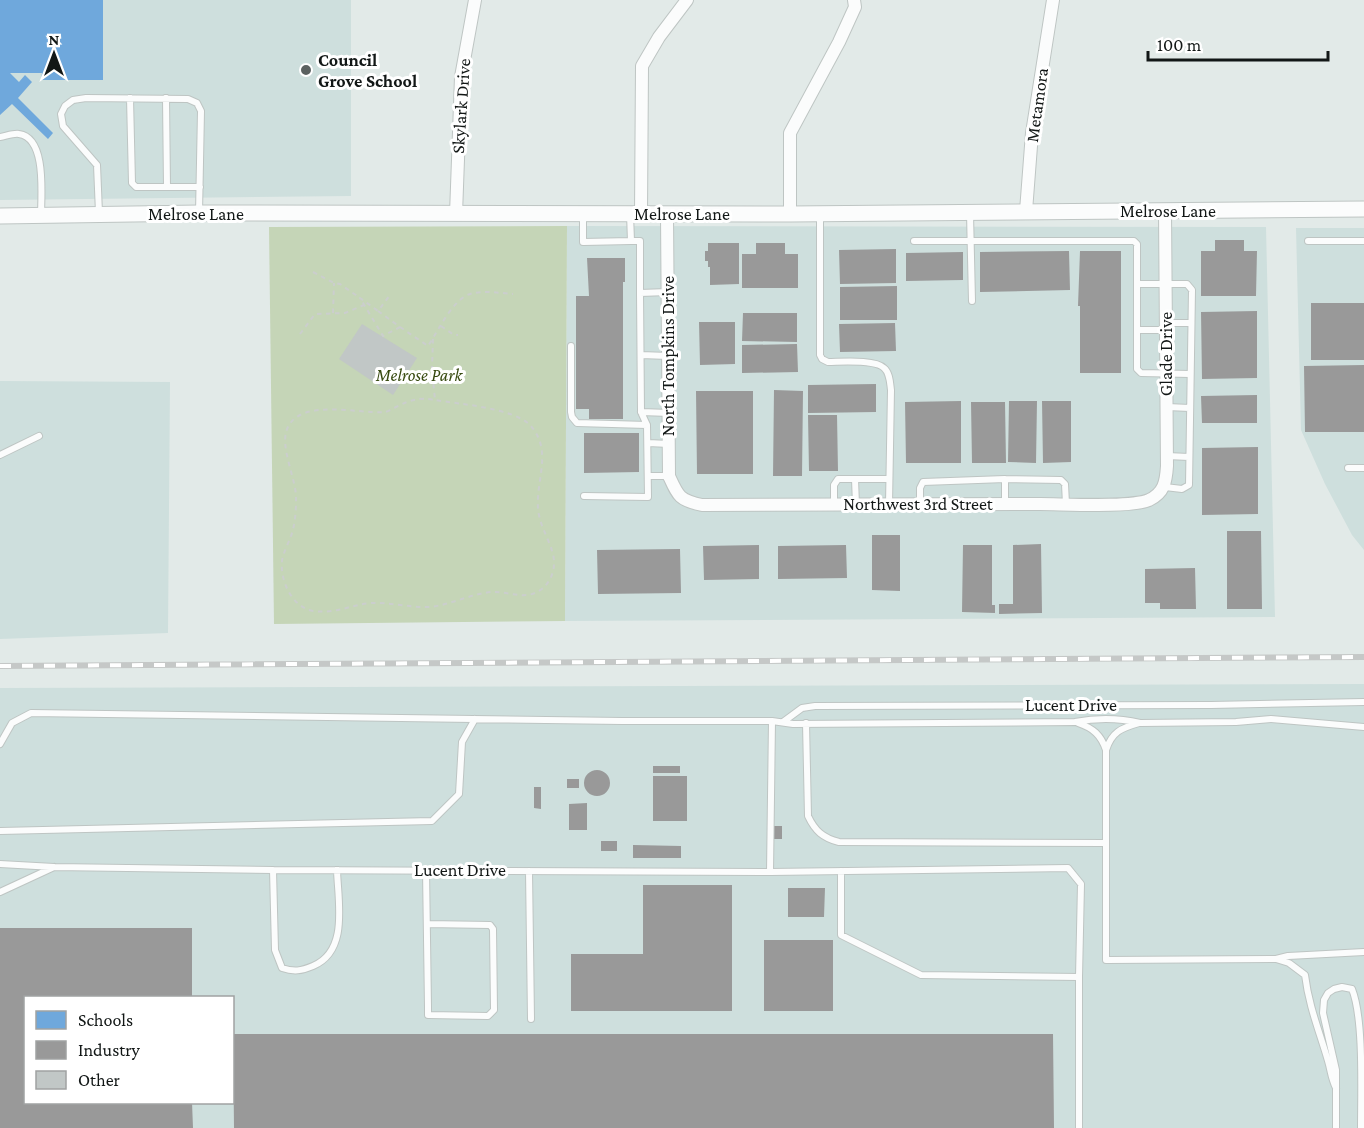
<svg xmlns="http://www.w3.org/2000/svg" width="1364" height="1128" font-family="'Crimson Pro',serif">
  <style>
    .built { fill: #cedfdd; fill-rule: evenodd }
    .green { fill: #c5d5b7 }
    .schools { fill: #6fa8dc }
    .industry { fill: #999 }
    .building { fill: #c1c7c6 }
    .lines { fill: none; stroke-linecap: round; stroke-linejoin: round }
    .service-casing { stroke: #bec5c3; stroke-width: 8 }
    .minor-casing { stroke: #bec5c3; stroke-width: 14 }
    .tertiary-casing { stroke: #bec5c3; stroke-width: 17 }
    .path { stroke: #cbcecd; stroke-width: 2; stroke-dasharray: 4.5 4.5; stroke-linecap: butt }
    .service { stroke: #fbfcfc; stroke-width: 6 }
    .minor { stroke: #fbfcfc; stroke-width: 12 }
    .tertiary { stroke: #fbfcfc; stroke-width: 15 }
    .rail-casing { stroke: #c5c8c7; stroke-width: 6 }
    .rail { stroke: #fff; stroke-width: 4; stroke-dasharray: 11; stroke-linecap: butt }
    .poi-dot { fill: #5b6160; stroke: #fff; stroke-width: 2 }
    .labels { text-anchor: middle; stroke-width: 6; stroke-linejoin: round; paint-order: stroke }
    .poi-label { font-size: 18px; font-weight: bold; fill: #121716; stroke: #fff; text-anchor: start }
    .street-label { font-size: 18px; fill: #121716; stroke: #fff }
    .park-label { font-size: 18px; font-style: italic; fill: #374a10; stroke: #fff }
  </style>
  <rect width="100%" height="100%" fill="#e2eae8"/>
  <path class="built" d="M0,0H351V196L0,200Z
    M567,226L1266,227L1275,617L565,621Z
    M1296,228H1364V550L1352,535L1325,484L1301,430Z
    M0,381L170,382L168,633L0,639Z
    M1364,684V1128H0V688ZM26,998H232V1102H26Z"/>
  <path class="green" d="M567,226L565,621L274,624L269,227Z"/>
  <path class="schools" d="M0,0H103V80H41L42,73H10L19,82L25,75L32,82L18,98L53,133L48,139L12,104L0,115Z"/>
  <path class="industry" d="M1215,240H1244V251H1257L1256,296H1201V251H1215Z
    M708,243H739V284L710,285V267H708V261H705V251H708Z
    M756,243H785V254H798V288H742V254H756Z
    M896,249V283L840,284L839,250Z
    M1069,251L1070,290L980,292V252Z
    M1080,251H1121V373H1080V306H1078Z
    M963,252V280L906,281V253Z
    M587,258H625V282H623V419H589V409H576V296H589Z
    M897,286V320H840V287Z
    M1311,303H1364V360H1311Z
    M1257,311V378L1202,379L1201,312Z
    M743,313H797V342L742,341Z
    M699,322H735V364L700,365Z
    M895,323L896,351L840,352L839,324Z
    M797,344L798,372L742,373V345Z
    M1364,365V432H1305L1304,366Z
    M876,384V412L808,413V385Z
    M774,390L803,391L802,476H773Z
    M696,391H753V474H697Z
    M1257,395V423H1202L1201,396Z
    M961,401V463H906L905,402Z
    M1009,401H1037L1036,463L1008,462Z
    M1042,401H1071V462L1043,463Z
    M971,402H1005L1006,463H972Z
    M808,415H837L838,471H809Z
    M584,433H639V472L584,473Z
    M1258,447V514L1202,515V448Z
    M1227,531H1261L1262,609H1227Z
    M872,535H900V591L872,590Z
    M1041,544L1042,613L999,614V604H1013V545Z
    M759,545V579L704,580L703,546Z
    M846,545L847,578L778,579V546Z
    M963,545H992V605H995V613L962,612Z
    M680,549L681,593L598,594L597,550Z
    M1195,568L1196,609H1160V603H1145V569Z
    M653,766H680V773H653Z
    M584 783a13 13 0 1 1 26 0a13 13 0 1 1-26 0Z
    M653,776H687V821H653Z
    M567,779H579V788H567Z
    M534,787H541V809L534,808Z
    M587,803V830H569V804Z
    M773,826H782V839H773Z
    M601,841H617V851H601Z
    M633,845L681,846V858H633Z
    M643,885H732V1011H571V954H643Z
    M788,888H825L824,917H788Z
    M0,928H192V998H26V1102H192L193,1128H0Z
    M764,940H833V1011H764Z
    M233,1034H1053L1054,1128H234Z"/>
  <path class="building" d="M362,324L417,358L393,395L339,359Z"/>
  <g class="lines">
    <defs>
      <path id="service" d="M130,98L132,183L136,187H200
        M166,98L167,187
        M0,137C6,136 14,133 19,134C47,138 41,195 41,216
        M99,213L97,165L63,126L61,114L65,106L73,100L86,98L188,99L197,103L201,111L199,213
        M970,213L972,301
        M583,214V242L631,241
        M630,214L631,241H640V293L668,292
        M820,214V355L822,359L828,362C841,362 875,359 884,368C890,373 890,383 891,390L889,504
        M914,241H1134L1137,244V369L1141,373L1190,374
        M1308,241H1364
        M1137,284H1187L1192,290L1189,485L1182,489L1165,487
        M640,293L641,412L669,413
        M1166,323H1191
        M1137,330H1166
        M571,346V412L572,417L577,423L647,425
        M641,355L668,356
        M1167,407L1190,408
        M648,443L669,444
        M0,455L39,436
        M1167,456L1189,457
        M1348,468H1364
        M648,476H669
        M855,479L856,505
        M1005,479L1061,480L1065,484L1066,504
        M584,496L648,497L647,425L641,412
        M834,504V485L838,479H889
        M920,504V488L923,482L1005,479V504
        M783,722L802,708L815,706L1211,705L1364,702
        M806,723L808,816C815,831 823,838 839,842L1106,843
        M1078,723C1093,728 1101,735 1106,750V960L1276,959L1289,963L1305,975C1309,1007 1319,1030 1328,1061C1331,1071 1331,1078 1336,1088
        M0,744L12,723L31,713L622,721H772L793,724L1075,722C1096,718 1119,718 1140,723L1236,722L1271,719L1364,727
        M1106,750C1112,732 1121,728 1139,723
        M0,831L432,821L459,794L462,742L475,719
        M0,864L54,867L273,870L770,872L772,721
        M273,870L275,950L282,968C294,972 301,971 313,966C349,951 338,902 337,870
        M426,870L428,1007V1015L488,1016L494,1010L493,929L490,925L427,924
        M529,871L531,1019
        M770,872L1068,868L1081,884L1079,977L921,975L841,935V871
        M0,892L54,867
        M1276,959L1288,956L1364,952
        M1079,1128V977
        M1336,1128V1070L1323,1013L1324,1000L1328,993L1334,989L1342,987L1352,989C1364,1019 1361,1092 1361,1128"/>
      <path id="minor" d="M1026,211L1032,133L1053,0
        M456,214L461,77L475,0
        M641,214L642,66L659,37L687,0
        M667,214L669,476C678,496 679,500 702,505C814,505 927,504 1040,504C1064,504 1130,508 1149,500C1164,493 1166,482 1167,466L1165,211
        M790,214V133L839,42L855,7L854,0"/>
      <path id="tertiary" d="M0,216L199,213L790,214L1364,209"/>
    </defs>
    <use href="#service" class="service-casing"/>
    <use href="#minor" class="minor-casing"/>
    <use href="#tertiary" class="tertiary-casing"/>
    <path class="path" d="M313,272L334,283L340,284L360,298
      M378,311L400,327L383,336L360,298L378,311L390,295
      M333,313L334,283
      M441,326L454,335H458
      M400,327L428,346C438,331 453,299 470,294C483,290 500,293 513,294
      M300,334L315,314L345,313L364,305
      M433,339L432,369L435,400C459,404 513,408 530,425C553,450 536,479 538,508C539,528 555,547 554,564C554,572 550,582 543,588C527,602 509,591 491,592C470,594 451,605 429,607C410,608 390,602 371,603C350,605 336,614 313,611C292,607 280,581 282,561C283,553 288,544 291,536C295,525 296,512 296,500C297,478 277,444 289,425C305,399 359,414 384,412C388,412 392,409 396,407C410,400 419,397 435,400"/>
    <use href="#service" class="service"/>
    <use href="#minor" class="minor"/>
    <use href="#tertiary" class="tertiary"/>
    <defs>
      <path id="rail" d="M0,666L1364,657"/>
    </defs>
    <use href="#rail" class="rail-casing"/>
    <use href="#rail" class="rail"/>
  </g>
  <circle class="poi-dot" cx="306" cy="70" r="6"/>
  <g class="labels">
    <g class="poi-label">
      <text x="318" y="66">Council<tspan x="318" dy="21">Grove School</tspan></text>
    </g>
    <g class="street-label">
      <text transform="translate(1037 105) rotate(-82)" y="6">Metamora</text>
      <text transform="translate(461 106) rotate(-86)" y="6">Skylark Drive</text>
      <text x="1168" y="217">Melrose Lane</text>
      <text x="196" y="220">Melrose Lane</text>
      <text x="682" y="220">Melrose Lane</text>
      <text transform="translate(1166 354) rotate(-90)" y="6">Glade Drive</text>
      <text transform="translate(668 356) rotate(-90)" y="6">North Tompkins Drive</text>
      <text x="918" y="510">Northwest 3rd Street</text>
      <text x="1071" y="711">Lucent Drive</text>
      <text x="460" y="876">Lucent Drive</text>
    </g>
    <g class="park-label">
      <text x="419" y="381">Melrose Park</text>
    </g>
  </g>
  <rect x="24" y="996" width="210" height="108" fill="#ffffff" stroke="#a0a2a2" stroke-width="1.5"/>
  <rect x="36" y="1011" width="30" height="18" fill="#6fa8dc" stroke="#a0a2a2" stroke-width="1.5"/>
  <text x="78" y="1026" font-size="18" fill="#121716">Schools</text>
  <rect x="36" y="1041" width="30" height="18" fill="#999999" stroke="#a0a2a2" stroke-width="1.5"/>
  <text x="78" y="1056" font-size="18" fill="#121716">Industry</text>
  <rect x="36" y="1071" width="30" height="18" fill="#c1c7c6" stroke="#a0a2a2" stroke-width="1.5"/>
  <text x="78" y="1086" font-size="18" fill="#121716">Other</text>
  <g transform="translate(54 54)" stroke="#ffffff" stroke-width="4.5" paint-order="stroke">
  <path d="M0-4.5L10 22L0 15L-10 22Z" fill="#121716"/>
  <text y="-9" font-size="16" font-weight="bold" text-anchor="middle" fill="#121716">N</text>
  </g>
  <path d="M1148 51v9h180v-9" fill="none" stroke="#121716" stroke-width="3"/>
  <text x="1157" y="51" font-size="18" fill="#121716" stroke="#ffffff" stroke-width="4.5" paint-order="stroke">100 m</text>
</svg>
